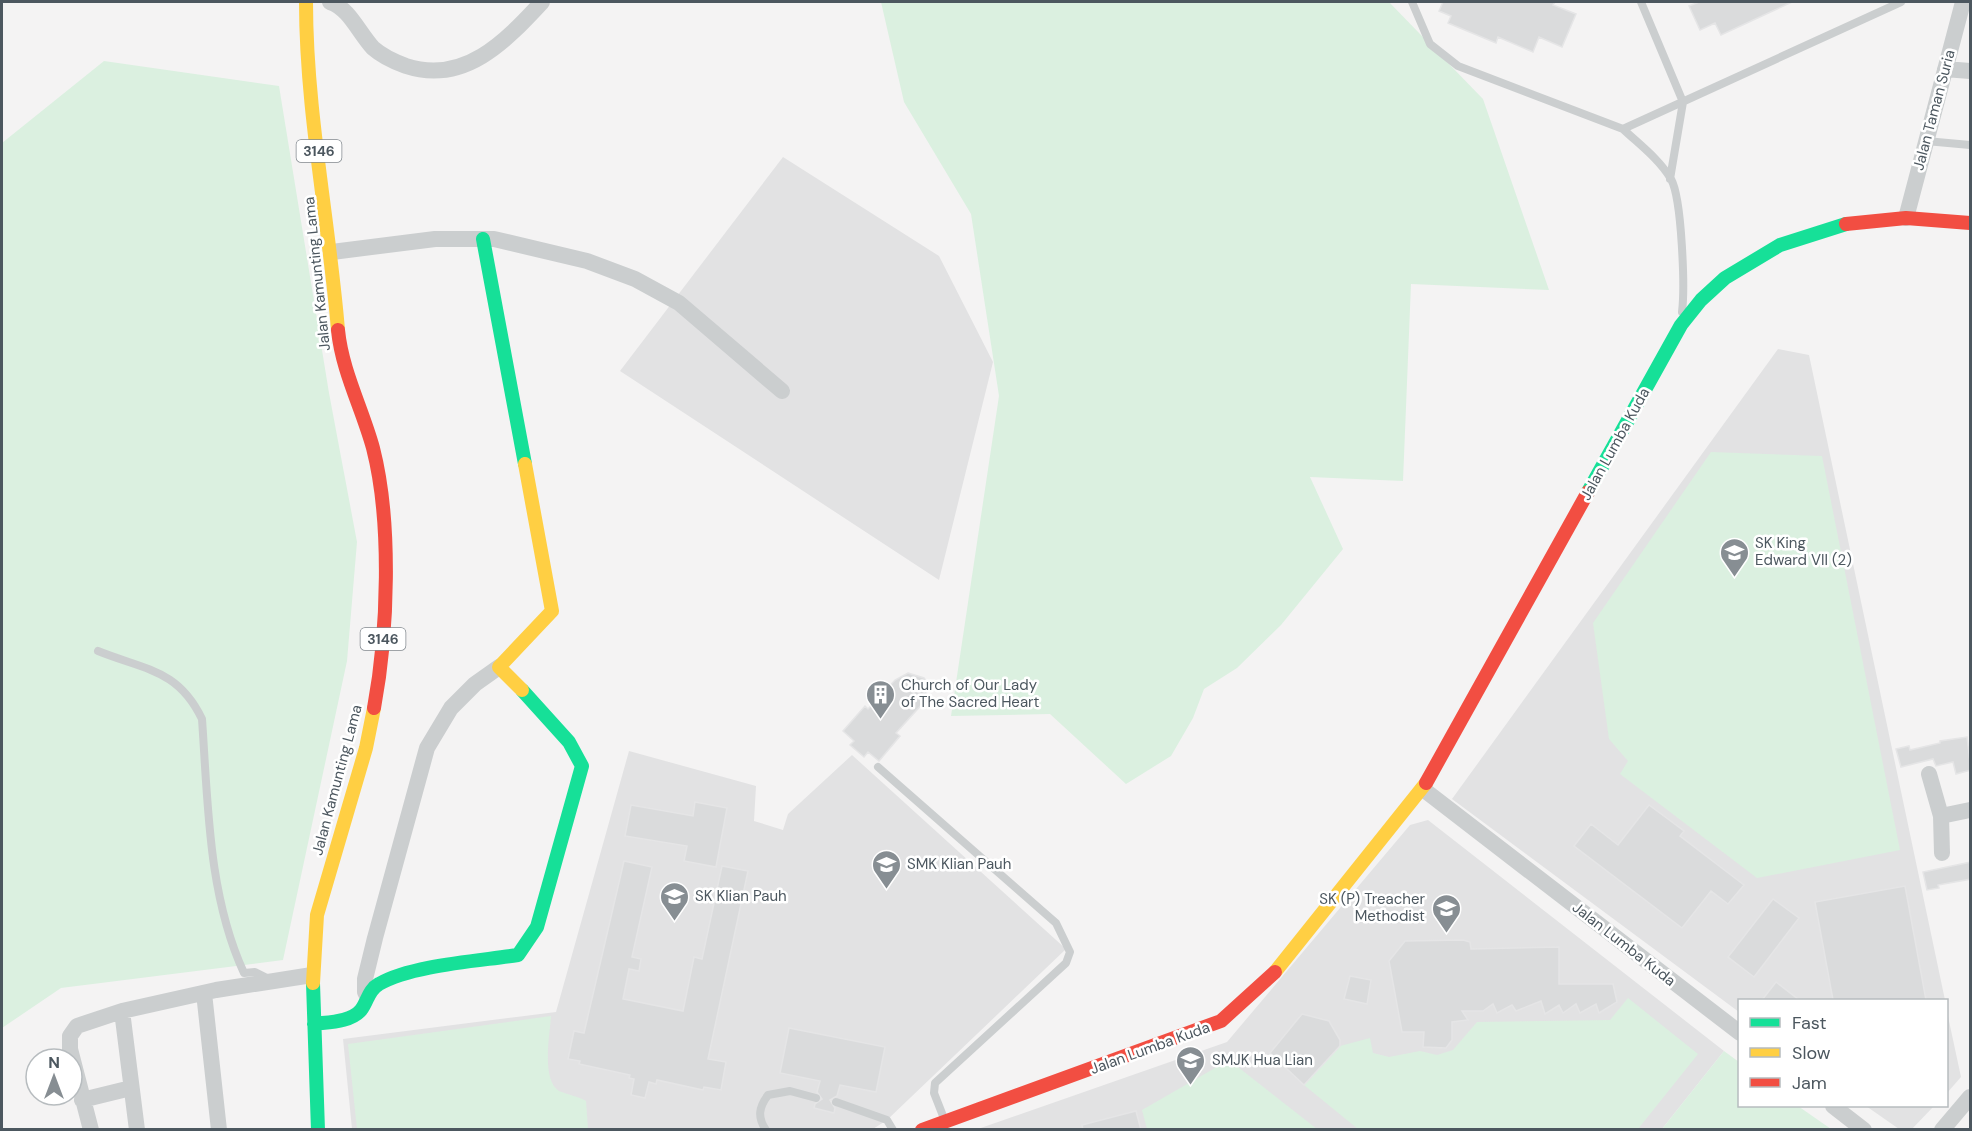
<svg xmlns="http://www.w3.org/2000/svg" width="1972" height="1131" font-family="'DM Sans',sans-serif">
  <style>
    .education { fill: #e2e2e3 }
    .green { fill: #dbf0e0 }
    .building { fill: #dadbdc; stroke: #e5e5e6; stroke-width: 1.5 }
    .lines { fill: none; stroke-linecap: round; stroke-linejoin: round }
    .lane { stroke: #cbcecf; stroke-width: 8 }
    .street { stroke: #cbcecf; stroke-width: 16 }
    .fast { stroke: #16e098; stroke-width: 14 }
    .slow { stroke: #ffcf43; stroke-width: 14 }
    .jam { stroke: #f24e42; stroke-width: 14 }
    .labels { text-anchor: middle; stroke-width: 5; stroke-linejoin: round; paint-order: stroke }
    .shield { fill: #fff; stroke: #82898f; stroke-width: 1.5 }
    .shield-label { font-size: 14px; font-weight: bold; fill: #4c575f }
    .street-label { font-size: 15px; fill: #4c575f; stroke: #fff }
    .poi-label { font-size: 15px; fill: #4c575f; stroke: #fff; text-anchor: start }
  </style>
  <rect width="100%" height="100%" fill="#f4f3f3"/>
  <path class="education" d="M783,157L939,256L993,362L939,580L620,371Z
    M1778,349L1809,355L1945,1000H1740L1739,1012L1452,799Z
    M629,751L756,786L754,821L783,830L788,814L852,755L1066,949L887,1120L873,1129H352L343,1039L556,1012Z
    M1428,820L1724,1051L1662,1129L975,1130L1227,1042L1410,825Z
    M1946,1007L1961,1077L1947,1093H1946Z
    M1866,1106H1934L1911,1130L1899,1129Z"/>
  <path class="green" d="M881,2H1389L1483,99L1549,290L1411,284L1403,481L1310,477L1343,549L1281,625L1237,668L1204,689L1193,718L1171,756L1126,784L1050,714L951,716L999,396L971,214L904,102Z
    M104,61L279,86L329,393L357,542L347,661L283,960L61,988L2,1028V143Z
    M1711,452L1822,456L1900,850L1757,878L1620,774L1628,761L1609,739L1593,623Z
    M1628,998L1698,1054L1638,1129H1358L1304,1085L1340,1046L1370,1038L1373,1053L1389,1057L1420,1051L1437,1055L1453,1050L1477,1022L1610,1020Z
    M551,1016C550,1034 541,1080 559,1091C568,1095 578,1096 586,1101L588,1129H357L348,1044Z
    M1724,1051L1739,1062L1740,1106H1798L1831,1129H1662Z
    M1229,1060L1317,1129H1147L1142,1110Z"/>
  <path class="building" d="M1443,2H1555L1553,5L1576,14L1562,47L1539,37L1533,52L1498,37L1496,43L1448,23L1451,16L1439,11Z
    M1699,2H1792L1721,35L1715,23L1700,30L1689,6Z
    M908,673L924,678L929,685L924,702L896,733L900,736L879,761L868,752L864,757L850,745L854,741L843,731L865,706L868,709L895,680Z
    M1967,737L1971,770L1956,774L1953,762L1936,766L1933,759L1901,767L1896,749L1909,746L1910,750L1940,743V741Z
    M695,802L727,808L716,867L684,861L687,846L625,836L631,805L693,816Z
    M1649,805L1684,831L1680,836L1744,885L1728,904L1711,891L1682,928L1574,846L1591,824L1618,845Z
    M624,861L652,867L632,957L641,959L639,971L629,969L623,999L683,1011L694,957L702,959L722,866L748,871L708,1059L726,1062L721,1090L704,1087L703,1090L657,1080L656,1084L649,1082L645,1098L631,1095L634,1079L629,1078L630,1075L579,1064L580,1061L568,1059L574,1031L584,1033Z
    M1971,862V879L1938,885L1939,888L1927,890L1923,872Z
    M1905,886L1926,1000H1833L1815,902Z
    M1773,899L1799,918L1754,977L1728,957Z
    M1463,940L1470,942L1471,949L1559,947V984H1613L1617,1002L1599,1013L1596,1004L1580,1013L1576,1004L1563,1013L1559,1005L1545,1014L1541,1001L1516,1011L1512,1005L1497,1013L1493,1004L1483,1011H1462L1468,1020L1452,1022V1040L1446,1048L1423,1047L1424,1032H1402L1389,961L1405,941Z
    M1350,976L1371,980L1367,1004L1344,999Z
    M1776,982L1799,1000H1762Z
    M1302,1014L1329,1021L1340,1040V1046L1304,1085L1270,1053Z
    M789,1028L885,1047L876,1092L840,1085L837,1096L830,1100L835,1108L834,1113L814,1108L815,1104L822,1099L817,1092L820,1081L780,1073Z
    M1136,1111L1141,1130H1083L1082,1125Z"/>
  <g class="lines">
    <path class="lane" d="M1412,2L1430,44L1458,66L1623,129
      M1641,2L1683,102L1670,179
      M1926,141L1970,145
      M1682,312C1685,288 1682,199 1671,179C1659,159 1640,145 1623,129L1901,2
      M98,651C145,670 178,669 202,719C208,803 208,895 244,973L255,972L271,980
      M878,767L1056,923L1070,952L1066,963L935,1083L934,1093L945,1121
      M836,1102L887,1120L893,1130
      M766,1130C757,1117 759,1107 768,1095L790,1091L816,1098"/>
    <path class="street" d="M330,2C349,8 359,33 373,48C382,56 395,62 406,66C464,85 505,42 542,2
      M1945,69L1970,71
      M1906,218L1963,2
      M332,252L435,239H494L587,261L635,279L679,303L782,391
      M1929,774L1941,816L1942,853
      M1423,789L1740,1033
      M1941,816L1970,810
      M204,993L219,1130
      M367,996L365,992V979L375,938L427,748L451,708L475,684L499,667
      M122,1011L137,1130
      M82,1100L131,1088
      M1833,1106L1864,1130
      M91,1130L70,1049V1036L77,1026L122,1011L216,990L312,975
      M1942,1130L1970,1097"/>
    <path class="fast" d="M483,239L525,464
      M1588,492L1681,325L1701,300L1725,278L1780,245L1846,224
      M313,983L318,1130
      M314,1024C329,1022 351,1022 361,1010C368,1001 368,990 379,984C412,965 479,961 518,955L537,927L582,766L569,742L522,690"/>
    <path class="slow" d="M306,2C306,111 329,221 338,330
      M522,690L499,667L552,611L525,464
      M1275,972L1426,783
      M313,983L317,915L366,748L374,708"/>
    <path class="jam" d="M1846,224L1906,218L1970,223
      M338,330C342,371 362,408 373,448C392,522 388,633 374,708
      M1426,783L1588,492
      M922,1130L1221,1021L1275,972"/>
  </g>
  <defs>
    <symbol id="school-pin" viewBox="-11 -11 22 30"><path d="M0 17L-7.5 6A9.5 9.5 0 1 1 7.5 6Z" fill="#878e93" stroke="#fff"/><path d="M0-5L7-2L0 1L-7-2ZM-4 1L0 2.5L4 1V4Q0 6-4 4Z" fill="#fff"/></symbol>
    <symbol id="building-pin" viewBox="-11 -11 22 30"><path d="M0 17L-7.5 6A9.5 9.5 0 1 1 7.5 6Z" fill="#878e93" stroke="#fff"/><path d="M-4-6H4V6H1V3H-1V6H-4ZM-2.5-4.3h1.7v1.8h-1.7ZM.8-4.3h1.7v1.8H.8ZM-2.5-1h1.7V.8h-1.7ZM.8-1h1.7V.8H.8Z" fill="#fff"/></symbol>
  </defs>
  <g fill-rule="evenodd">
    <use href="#school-pin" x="1718" y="536" width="33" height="45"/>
    <use href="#building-pin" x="864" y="678" width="33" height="45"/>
    <use href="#school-pin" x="870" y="848" width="33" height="45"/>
    <use href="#school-pin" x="658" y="880" width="33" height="45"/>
    <use href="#school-pin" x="1430" y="892" width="33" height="45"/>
    <use href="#school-pin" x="1174" y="1044" width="33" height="45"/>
  </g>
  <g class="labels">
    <g class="shield">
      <rect x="296.5" y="140" width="45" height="22" rx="4.5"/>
      <rect x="360.5" y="628" width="45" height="22" rx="4.5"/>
    </g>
    <g class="shield-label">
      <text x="319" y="156">3146</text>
      <text x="383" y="644">3146</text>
    </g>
    <g class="street-label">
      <text transform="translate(1934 110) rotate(-75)" y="5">Jalan Taman Suria</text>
      <text transform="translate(317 274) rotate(-96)" y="5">Jalan Kamunting Lama</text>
      <text transform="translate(1615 444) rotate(-61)" y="5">Jalan Lumba Kuda</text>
      <text transform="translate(337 780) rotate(-75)" y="5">Jalan Kamunting Lama</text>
      <text transform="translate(1624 944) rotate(38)" y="5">Jalan Lumba Kuda</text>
      <text transform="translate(1150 1048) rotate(-20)" y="5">Jalan Lumba Kuda</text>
    </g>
    <g class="poi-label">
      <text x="1755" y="548">SK King<tspan x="1755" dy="17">Edward VII (2)</tspan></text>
      <text x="901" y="690">Church of Our Lady<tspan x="901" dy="17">of The Sacred Heart</tspan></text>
      <text x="907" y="869">SMK Klian Pauh</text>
      <text x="695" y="901">SK Klian Pauh</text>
      <text x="1425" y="904" text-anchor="end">SK (P) Treacher<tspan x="1425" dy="17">Methodist</tspan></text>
      <text x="1212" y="1065">SMJK Hua Lian</text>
    </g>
  </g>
  <rect width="1972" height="1131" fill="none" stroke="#4c575f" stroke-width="6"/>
  <rect x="1738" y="999" width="210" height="108" fill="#ffffff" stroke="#b7bcbf" stroke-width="1.5"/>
  <rect x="1750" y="1018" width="30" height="9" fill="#16e098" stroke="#b7bcbf" stroke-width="1.5"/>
  <text x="1792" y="1029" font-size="18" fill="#4c575f">Fast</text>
  <rect x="1750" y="1048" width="30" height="9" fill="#ffcf43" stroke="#b7bcbf" stroke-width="1.5"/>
  <text x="1792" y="1059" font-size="18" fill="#4c575f">Slow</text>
  <rect x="1750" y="1078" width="30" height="9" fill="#f24e42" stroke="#b7bcbf" stroke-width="1.5"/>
  <text x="1792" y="1089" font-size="18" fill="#4c575f">Jam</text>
  <g transform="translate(54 1077)"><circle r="28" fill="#ffffff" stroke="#b7bcbf" stroke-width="1.5"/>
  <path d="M0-4.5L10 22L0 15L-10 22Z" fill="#878e93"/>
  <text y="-9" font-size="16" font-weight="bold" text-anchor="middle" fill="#4c575f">N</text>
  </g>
</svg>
